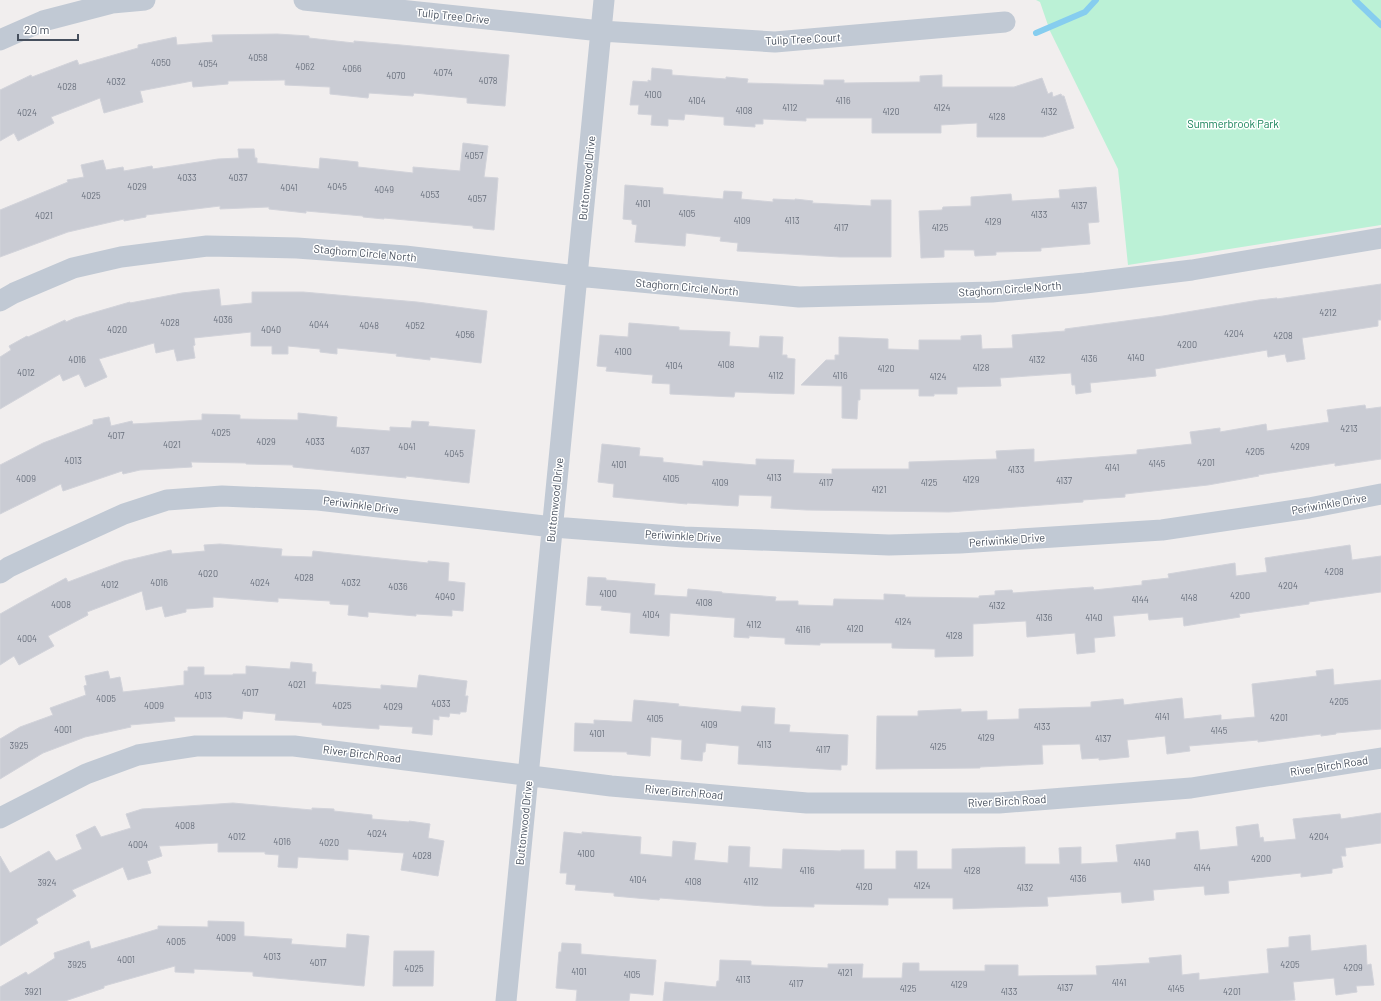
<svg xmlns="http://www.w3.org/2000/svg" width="1381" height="1001" font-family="Barlow,sans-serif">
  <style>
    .green { fill: #bbf1d6 }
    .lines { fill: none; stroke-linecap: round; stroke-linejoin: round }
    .stream { stroke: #86cdef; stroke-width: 6 }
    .building { fill: #caccd4; stroke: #d2d3da }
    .minor { stroke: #c1c9d4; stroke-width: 21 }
    .labels { text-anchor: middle; stroke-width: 3; stroke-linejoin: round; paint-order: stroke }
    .number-label { font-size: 9px; fill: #676e7b }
    .street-label { font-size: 11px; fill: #464f5d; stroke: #fff }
    .park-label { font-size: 11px; fill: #138157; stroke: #fff }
  </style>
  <rect width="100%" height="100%" fill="#f1eeee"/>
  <path class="green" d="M1036,0H1381V225L1128,265L1118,169L1050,31L1040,2Z"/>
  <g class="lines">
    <path class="stream" d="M1355,0L1381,25
      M1036,33L1085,12L1096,0"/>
  </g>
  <path class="building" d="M277,34L309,36V38L354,43V41L401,45L509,55L505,106L467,103V98L414,93L413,96L369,93L368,98L330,94V87L285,85V80L228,81V84L193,87L192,81L140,91L143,102L104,113L100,98L51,117L54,123L18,141L14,133L0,141V90L31,75L32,77L77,60L79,65L138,48V45L176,37L177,45L213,42L212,35Z
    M652,68L672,70V75L726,79V77L748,79L747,83L824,85V80H844V83L920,82V76L942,75V87H1014L1042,78L1048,94L1052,92L1053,97L1061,94L1062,96H1064L1074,128L1043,137H977V123L941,125V133H872V118H806V121L763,119V124H755V127L724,125V117L685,114L684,120L668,119V126L651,125L652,115L638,114L639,105H630L633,81L648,82V80L651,81Z
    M463,143L488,146L484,177L498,178L494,230L473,228V226L384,218V219L363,217V216L306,211V213L269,209V207L220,209V206L146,215V217L124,221V219L68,232L0,257V210L68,182L67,180L84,177L81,165L103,160L106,170L123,167L124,171L152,166L153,169L218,159L239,158L238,149H254L255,158H257V163L319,169L320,158L358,162V167L413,173V167L460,171Z
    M625,185L663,188V194L723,199L724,191L742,192L741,199L773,202V199L795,200V199L813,201L812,203L871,206V200H891V257H840L737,251L738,243L720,241L721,237L686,233L685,246L635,242L637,225L632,224V220L623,219Z
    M1096,187L1099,222L1088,223L1090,244L1041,248V251L996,252V255L975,256L974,250H944V257L921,258L919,211L942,210L943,207L971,206V197L1011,194L1012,201L1060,198L1059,190Z
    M1381,284V320H1378V326L1302,338L1305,359L1287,362L1285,354L1268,357L1267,350L1155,369L1156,376L1090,383L1091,392L1076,394L1075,385H1072L1071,373L1000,378L1001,386L957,387V394H934V396H919V389H860V400H858L857,419L842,418V386L801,385L826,360H835V355H839V337L888,339V349L919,350V340H961V336L981,335L982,349L1013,348L1012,335L1065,331V329L1163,316L1259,300L1277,298V299Z
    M219,289L221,306L252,303V292H303L417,302L487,311L481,363L430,357V360L396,356L397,354L337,348V354L320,352V349L288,346V354H272V346H251V332L194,338L195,345L193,346L195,358L177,361L174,349L156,353L154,343L99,359L107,377L85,387L79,374L63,381L60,374L0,409V357L11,350L9,346L27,336L28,337L65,320L66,322L75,318L130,302V303L182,293Z
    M629,323L679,327V330L730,332L729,346L759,348L760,336L783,337L782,355H787V358L795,359L794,394L735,392L734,397L670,394V384L652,383L653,375L606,371L607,367L597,366L600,335L628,337Z
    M1365,405L1366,409L1381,407V459L1335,466V463L1258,475L1259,476L1208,485L1125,494V497L1083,500V502L949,512L806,510L771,508L772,496L739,495L738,506L687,503V504L613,497L614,484L598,482L602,444L640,448L639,456L663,458V462L703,466V461L756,465V459L794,460L793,473L832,474V469H909V462L997,459L996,451L1034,449V462L1137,454V450L1192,444L1190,432L1220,428V432L1266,424L1267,431L1329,422L1327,410Z
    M298,413L337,417L336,427L390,431V427L411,428L412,421L429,422L428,426L475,430L469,483L406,476V478L386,476L293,467V465L246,464V463L191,462L192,467L140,470L123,474L122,471L63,491L61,484L0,514V465L43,443L93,424V420L109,417L111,426L132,421L133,424L202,420V414L240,415V419L298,420Z
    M220,544L282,549L281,556L312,557L313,551L428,563V561L449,563L448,581L465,583L463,611L452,610V616L416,614V616L368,612V617L348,615L349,605L330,604V601L278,598V602L213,597V607L186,609V612L165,617L162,606L146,610L142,591L87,612L88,615L48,636L54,646L19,665L14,656L0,665V614L23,601L66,578L68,582L124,561L171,550L172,554L205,551L204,545Z
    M1350,545L1352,560L1381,556V592L1309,602V604L1239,614L1240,617L1184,626L1183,617L1149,620L1148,613L1113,616L1115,636L1094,638L1095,652L1077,654L1075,633L1027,637L1026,621L973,624V656L935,657V649L892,648V643H820V645L785,644V638L749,636V638L734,637L735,618L670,613L669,636L630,633L631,613L601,610L602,606L586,605L588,577L606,578V580L655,584L654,595L687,597L688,589L722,592V593L776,597L775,601H798V605L833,606L834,599L884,600V594L905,595V597L979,598V596L995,595V591L1012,590L1013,593L1093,587L1094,590L1142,585V581L1169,578L1168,574L1235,563L1236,576L1267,572L1265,558Z
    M291,662L312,664V672H316L315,684L381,689V685L417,688L419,675L467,681L465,696H468L466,712H460V714L450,713L449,717L439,716V720L433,719L432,735L412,733L413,727L379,725V729L322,725V723L275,720L276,714L243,711L242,719L226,717H174L175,721L130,725L131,727L85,737L43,753L0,779V739L20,727L53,715L50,708L86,695L84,686L87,685L85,676L108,671L110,679L120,677L123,692L184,685V671H188V667H204V675H233V674H246V666L290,669Z
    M1333,669L1334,685L1381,680V729L1336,733V734L1321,736V734L1258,742V740L1189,746L1190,751L1167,754L1165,736L1127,740L1129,757L1099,760V758L1082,759L1080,744L1042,745L1043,764L980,767V768L876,769L877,716H918V711L961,709V712L987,711V720L1019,719V709L1091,707V702L1123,699L1124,705L1182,698L1184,719L1221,715V720L1255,717L1252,684L1317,676L1316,671Z
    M634,700L679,704L678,706L741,712L742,706L775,708L774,724L790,725L789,732L848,735L847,765H841V770L738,764L739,746L706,743L705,752H703L702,761L681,759L682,740L651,737L650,756L627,754V752L574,751L575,723L594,724V720L632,722Z
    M233,803L312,810V808L334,809V811L372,815V819L409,822V821L430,824L428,838L444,841L438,876L401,870L404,853L348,849V860L298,857L297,868L278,867L279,855L265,854V852H218V843L159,846L162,856L147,861L151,873L128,880L123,867L72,890L76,896L36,919L38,923L0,946V856L10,873L49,851L56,861L82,849L76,835L95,826L101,837L131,828L126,814L142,809Z
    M1381,813V843L1345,848L1346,856H1341L1343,867L1332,869V873L1301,877V873L1228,881L1229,893L1205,895L1204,886L1153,890L1154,900L1122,903L1121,892L1047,897L1048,906L953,909V898H888V905L814,904V907L764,906L660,898L659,900L614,896V893L575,890L576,885L566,884L567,873H560L564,832L582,834V832L641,837L640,854L672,857L673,841L696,843L694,860L728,863L729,846L750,847L749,867L782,869L783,849L841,851V850H864V869H896V851H917V869H952V849L1025,847V864H1060L1059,848L1081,847V864L1118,862L1116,845L1176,839V833L1198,831L1200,850L1238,846L1236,827L1258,824L1260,838L1263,837L1264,842L1296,839L1293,819L1340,814L1341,819Z
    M208,921L244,922V936L292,939L291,944L346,948L347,934L369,936L364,986L253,976V972L194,969V973L175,972V966L104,986V988L65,1001H0V987L26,972L28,975L55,958L54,953L89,941L91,949L158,929V926L208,927Z
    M1310,935L1311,951L1366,945L1367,965L1371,964L1374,985L1356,986L1357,992L1336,995L1334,978L1293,982L1295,1000L1279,1001H663L665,982L716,987L717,981H719L720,960L751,961V965L828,968V964H863L862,978H902L903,963H919V971H985V965H1018V976L1097,975L1096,966L1150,963L1149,958L1181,955L1182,975L1199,973V980L1269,973L1267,949L1289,947V937Z
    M562,943L581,944V954L656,960L653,995L630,993L629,1001H576L577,990L556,988L559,952H561Z
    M394,951H434L433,986H393Z"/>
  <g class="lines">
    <path class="minor" d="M304,0L601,31L775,42L1005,22
      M0,40L43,21L112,3L145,0
      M0,301L14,293L73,268L121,257L207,246L297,248L405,256L577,276L799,297L992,292L1085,283L1192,270L1381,238
      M0,573L9,567L45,550L124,514L167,500L222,496L318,500L553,527L684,537L889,545L960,543L1162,530L1309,508L1381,494
      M0,818L86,774L138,755L196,746H294L611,786L807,803H999L1191,788L1381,758
      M506,1001L604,0"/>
  </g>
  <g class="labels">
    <g class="number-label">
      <text x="258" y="61">4058</text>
      <text x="161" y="66">4050</text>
      <text x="208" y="67">4054</text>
      <text x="305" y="70">4062</text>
      <text x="352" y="72">4066</text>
      <text x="443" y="76">4074</text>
      <text x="396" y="79">4070</text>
      <text x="488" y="84">4078</text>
      <text x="116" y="85">4032</text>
      <text x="67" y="90">4028</text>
      <text x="653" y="98">4100</text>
      <text x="697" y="104">4104</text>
      <text x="843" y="104">4116</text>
      <text x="790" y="111">4112</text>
      <text x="942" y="111">4124</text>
      <text x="744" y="114">4108</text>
      <text x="891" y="115">4120</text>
      <text x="1049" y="115">4132</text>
      <text x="27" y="116">4024</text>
      <text x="997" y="120">4128</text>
      <text x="474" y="159">4057</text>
      <text x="187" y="181">4033</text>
      <text x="238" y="181">4037</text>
      <text x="137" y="190">4029</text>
      <text x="337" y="190">4045</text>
      <text x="289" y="191">4041</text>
      <text x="384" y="193">4049</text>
      <text x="430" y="198">4053</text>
      <text x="91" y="199">4025</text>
      <text x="477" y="202">4057</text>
      <text x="643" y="207">4101</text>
      <text x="1079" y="209">4137</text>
      <text x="687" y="217">4105</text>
      <text x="1039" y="218">4133</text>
      <text x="44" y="219">4021</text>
      <text x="742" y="224">4109</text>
      <text x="792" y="224">4113</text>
      <text x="993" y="225">4129</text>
      <text x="841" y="231">4117</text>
      <text x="940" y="231">4125</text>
      <text x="1328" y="316">4212</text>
      <text x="223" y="323">4036</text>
      <text x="170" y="326">4028</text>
      <text x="319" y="328">4044</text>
      <text x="369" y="329">4048</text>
      <text x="415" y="329">4052</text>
      <text x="117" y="333">4020</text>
      <text x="271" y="333">4040</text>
      <text x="1234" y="337">4204</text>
      <text x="465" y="338">4056</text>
      <text x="1283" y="339">4208</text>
      <text x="1187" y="348">4200</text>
      <text x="623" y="355">4100</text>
      <text x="1136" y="361">4140</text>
      <text x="1089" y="362">4136</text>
      <text x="77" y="363">4016</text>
      <text x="1037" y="363">4132</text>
      <text x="726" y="368">4108</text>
      <text x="674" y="369">4104</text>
      <text x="981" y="371">4128</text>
      <text x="886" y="372">4120</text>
      <text x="26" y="376">4012</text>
      <text x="776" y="379">4112</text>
      <text x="840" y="379">4116</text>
      <text x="938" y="380">4124</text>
      <text x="1349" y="432">4213</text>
      <text x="221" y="436">4025</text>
      <text x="116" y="439">4017</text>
      <text x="266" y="445">4029</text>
      <text x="315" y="445">4033</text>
      <text x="172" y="448">4021</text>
      <text x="407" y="450">4041</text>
      <text x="1300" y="450">4209</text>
      <text x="360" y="454">4037</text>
      <text x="1255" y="455">4205</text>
      <text x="454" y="457">4045</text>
      <text x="73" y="464">4013</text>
      <text x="1206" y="466">4201</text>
      <text x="1157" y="467">4145</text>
      <text x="619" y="468">4101</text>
      <text x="1112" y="471">4141</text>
      <text x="1016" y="473">4133</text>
      <text x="774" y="481">4113</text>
      <text x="26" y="482">4009</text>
      <text x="671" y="482">4105</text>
      <text x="971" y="483">4129</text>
      <text x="1064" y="484">4137</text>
      <text x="720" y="486">4109</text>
      <text x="826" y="486">4117</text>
      <text x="929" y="486">4125</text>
      <text x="879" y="493">4121</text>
      <text x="1334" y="575">4208</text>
      <text x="208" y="577">4020</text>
      <text x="304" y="581">4028</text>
      <text x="159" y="586">4016</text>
      <text x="260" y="586">4024</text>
      <text x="351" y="586">4032</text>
      <text x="110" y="588">4012</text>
      <text x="1288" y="589">4204</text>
      <text x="398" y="590">4036</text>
      <text x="608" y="597">4100</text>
      <text x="1240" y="599">4200</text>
      <text x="445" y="600">4040</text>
      <text x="1189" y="601">4148</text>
      <text x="1140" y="603">4144</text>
      <text x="704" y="606">4108</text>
      <text x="61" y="608">4008</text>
      <text x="997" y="609">4132</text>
      <text x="651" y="618">4104</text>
      <text x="1044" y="621">4136</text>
      <text x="1094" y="621">4140</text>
      <text x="903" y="625">4124</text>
      <text x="754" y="628">4112</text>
      <text x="855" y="632">4120</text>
      <text x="803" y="633">4116</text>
      <text x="954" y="639">4128</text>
      <text x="27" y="642">4004</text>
      <text x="297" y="688">4021</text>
      <text x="250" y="696">4017</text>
      <text x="203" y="699">4013</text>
      <text x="106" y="702">4005</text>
      <text x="1339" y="705">4205</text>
      <text x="441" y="707">4033</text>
      <text x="154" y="709">4009</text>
      <text x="342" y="709">4025</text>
      <text x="393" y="710">4029</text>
      <text x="1162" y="720">4141</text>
      <text x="1279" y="721">4201</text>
      <text x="655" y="722">4105</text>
      <text x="709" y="728">4109</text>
      <text x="1042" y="730">4133</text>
      <text x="63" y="733">4001</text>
      <text x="1219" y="734">4145</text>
      <text x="597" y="737">4101</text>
      <text x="986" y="741">4129</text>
      <text x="1103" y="742">4137</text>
      <text x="764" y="748">4113</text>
      <text x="19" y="749">3925</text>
      <text x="938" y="750">4125</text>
      <text x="823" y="753">4117</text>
      <text x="185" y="829">4008</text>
      <text x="377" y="837">4024</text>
      <text x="237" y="840">4012</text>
      <text x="1319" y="840">4204</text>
      <text x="282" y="845">4016</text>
      <text x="329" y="846">4020</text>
      <text x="138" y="848">4004</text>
      <text x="586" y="857">4100</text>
      <text x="422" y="859">4028</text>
      <text x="1261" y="862">4200</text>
      <text x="1142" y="866">4140</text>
      <text x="1202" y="871">4144</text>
      <text x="807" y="874">4116</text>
      <text x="972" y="874">4128</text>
      <text x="1078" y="882">4136</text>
      <text x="638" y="883">4104</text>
      <text x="693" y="885">4108</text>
      <text x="751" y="885">4112</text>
      <text x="47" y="886">3924</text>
      <text x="922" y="889">4124</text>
      <text x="864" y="890">4120</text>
      <text x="1025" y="891">4132</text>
      <text x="226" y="941">4009</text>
      <text x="176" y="945">4005</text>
      <text x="272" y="960">4013</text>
      <text x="126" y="963">4001</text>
      <text x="318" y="966">4017</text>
      <text x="77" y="968">3925</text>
      <text x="1290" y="968">4205</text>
      <text x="1353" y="971">4209</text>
      <text x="414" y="972">4025</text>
      <text x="579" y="975">4101</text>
      <text x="845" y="976">4121</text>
      <text x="632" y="978">4105</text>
      <text x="743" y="983">4113</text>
      <text x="1119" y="986">4141</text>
      <text x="796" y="987">4117</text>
      <text x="959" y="988">4129</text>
      <text x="1065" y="991">4137</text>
      <text x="908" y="992">4125</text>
      <text x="1176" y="992">4145</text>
      <text x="33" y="995">3921</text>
      <text x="1009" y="995">4133</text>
      <text x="1232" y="995">4201</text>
    </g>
    <g class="street-label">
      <text transform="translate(453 16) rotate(6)" y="4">Tulip Tree Drive</text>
      <text transform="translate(803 39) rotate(-3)" y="4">Tulip Tree Court</text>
      <text transform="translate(587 178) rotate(-84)" y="4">Buttonwood Drive</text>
      <text transform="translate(365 253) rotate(5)" y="4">Staghorn Circle North</text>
      <text transform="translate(687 287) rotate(5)" y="4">Staghorn Circle North</text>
      <text transform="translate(1010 289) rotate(-4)" y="4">Staghorn Circle North</text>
      <text transform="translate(555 500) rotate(-84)" y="4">Buttonwood Drive</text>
      <text transform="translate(1329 504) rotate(-10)" y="4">Periwinkle Drive</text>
      <text transform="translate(361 505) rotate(7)" y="4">Periwinkle Drive</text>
      <text transform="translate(683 536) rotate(3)" y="4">Periwinkle Drive</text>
      <text transform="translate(1007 540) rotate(-4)" y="4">Periwinkle Drive</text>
      <text transform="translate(362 754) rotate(7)" y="4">River Birch Road</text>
      <text transform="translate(1329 766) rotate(-9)" y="4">River Birch Road</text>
      <text transform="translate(684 792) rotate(5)" y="4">River Birch Road</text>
      <text transform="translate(1007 801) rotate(-3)" y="4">River Birch Road</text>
      <text transform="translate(524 823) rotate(-84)" y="4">Buttonwood Drive</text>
    </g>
    <g class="park-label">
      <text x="1233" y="128">Summerbrook Park</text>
    </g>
  </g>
  <path d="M18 34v6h60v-6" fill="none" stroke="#464f5d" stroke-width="2"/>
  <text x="24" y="34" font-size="12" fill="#464f5d" stroke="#ffffff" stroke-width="3" paint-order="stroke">20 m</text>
</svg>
